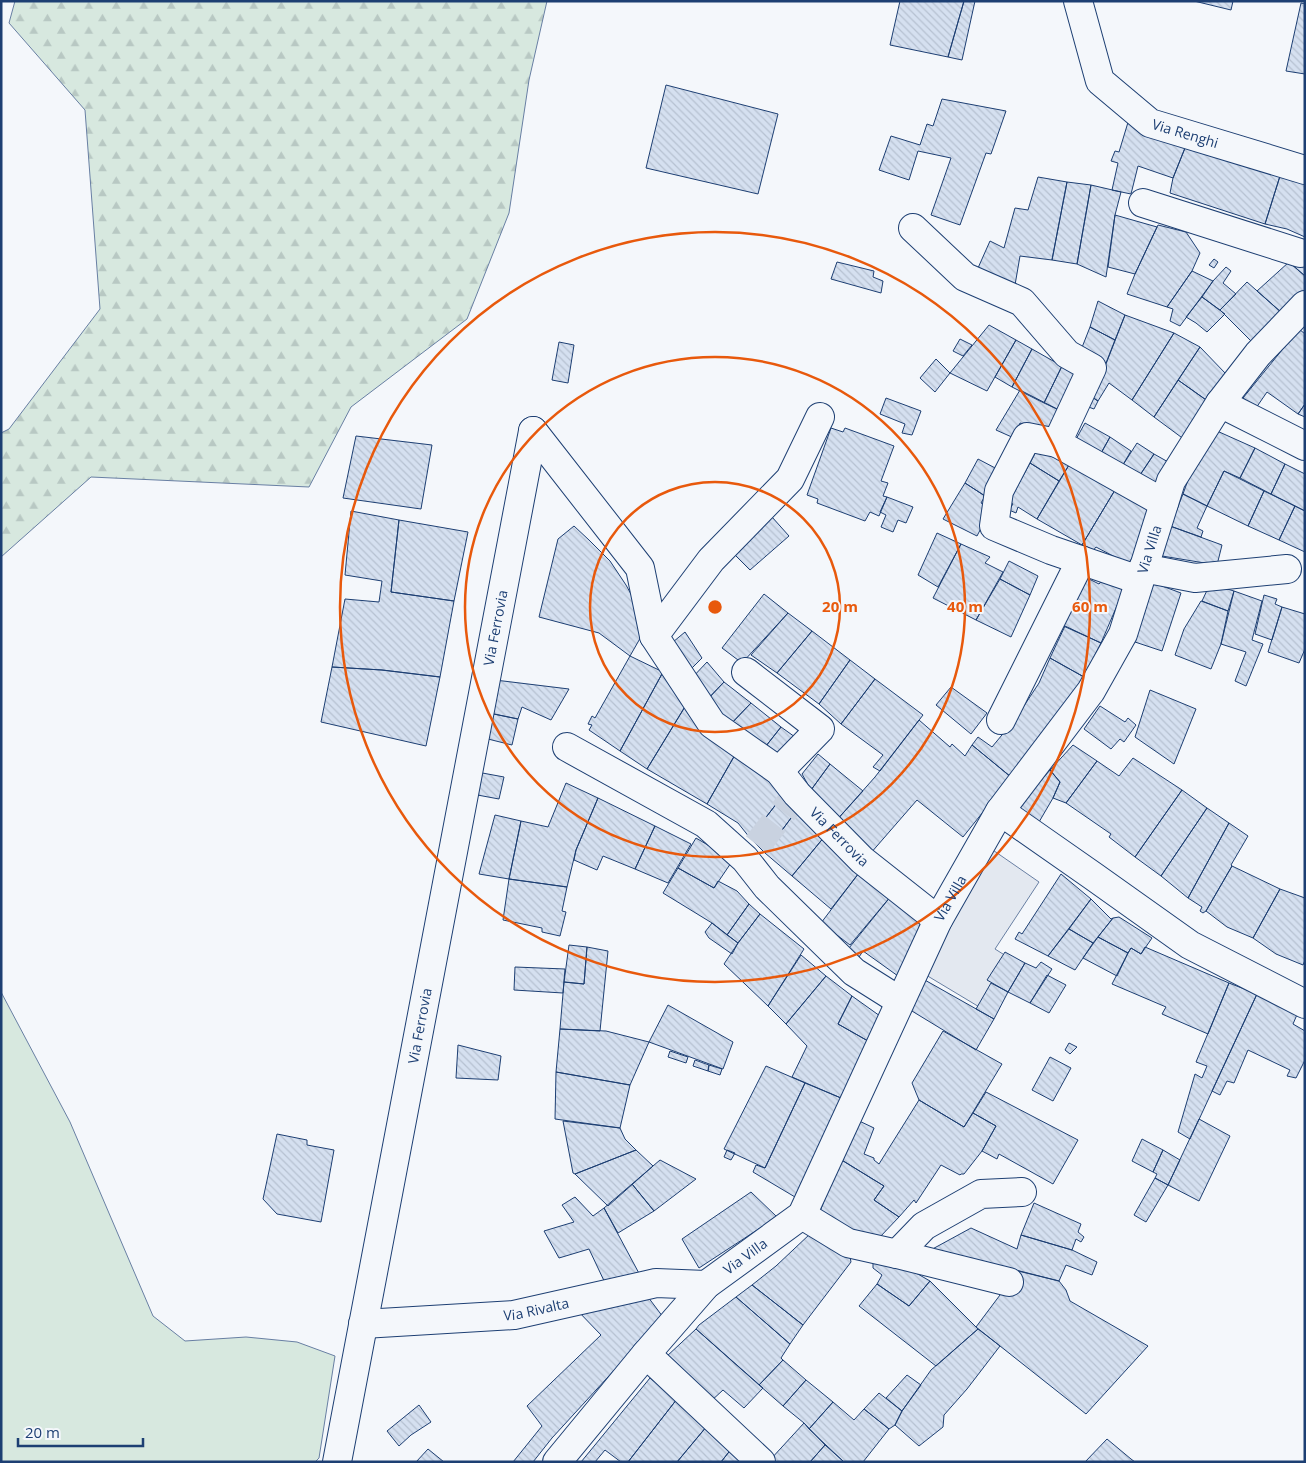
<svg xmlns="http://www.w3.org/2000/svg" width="1306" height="1463" font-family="'Open Sans',sans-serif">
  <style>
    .grass { fill: #d7e8df; stroke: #687fa3 }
    .forest { fill: url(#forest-firs); stroke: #687fa3 }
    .parking { fill: #e3e8f0; stroke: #687fa3 }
    .building { fill: url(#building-back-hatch); stroke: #1d3f73 }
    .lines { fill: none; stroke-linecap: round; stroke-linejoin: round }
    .pedestrian-tunnel { stroke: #c9d2e0; stroke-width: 28; stroke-dasharray: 28 14; stroke-linecap: butt }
    .minor-casing { stroke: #1d3f73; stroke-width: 30 }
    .minor { stroke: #f4f7fb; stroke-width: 28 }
    .ring { fill: none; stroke: #e8590c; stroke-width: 2.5 }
    .labels { text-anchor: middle; stroke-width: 4; stroke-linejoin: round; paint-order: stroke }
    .street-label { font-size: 14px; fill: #1d3f73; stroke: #f4f7fb }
    .centre { fill: #e8590c; stroke: #f4f7fb; stroke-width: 2.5 }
    .ring-label { font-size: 15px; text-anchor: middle; font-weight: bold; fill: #e8590c; stroke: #f4f7fb; stroke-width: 4; stroke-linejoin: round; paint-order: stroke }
  </style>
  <defs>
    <pattern id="forest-firs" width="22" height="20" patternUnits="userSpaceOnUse" patternTransform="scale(1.25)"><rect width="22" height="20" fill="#d7e8df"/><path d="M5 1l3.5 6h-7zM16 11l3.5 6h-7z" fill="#b8c8c3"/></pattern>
    <pattern id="building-back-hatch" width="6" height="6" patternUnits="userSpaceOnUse" patternTransform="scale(1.25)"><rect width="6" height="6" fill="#d5e0f0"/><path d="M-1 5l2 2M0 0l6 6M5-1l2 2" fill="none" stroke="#b6c1d1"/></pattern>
  </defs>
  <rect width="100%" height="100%" fill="#f4f7fb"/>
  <path class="grass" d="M1,992L70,1122L153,1316L185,1341L246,1337L297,1342L335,1356L319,1458L315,1462H1Z"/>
  <path class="forest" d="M15,1H547L529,80L509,213L467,319L351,407L309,487L91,477L1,557V433L9,429L100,309L85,110L9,23Z"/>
  <path class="parking" d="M987,846L1039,882L995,949L1014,961L986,1011L921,972Z"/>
  <path class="building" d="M900,1H964L948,57L890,45Z
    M964,1H975L962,60L948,57Z
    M1194,1H1233L1231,10Z
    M1301,3L1305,4V74L1286,71Z
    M666,85L778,114L758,194L646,168Z
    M942,99L1006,111L991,154L986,153L960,225L931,215L951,158L918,151L909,180L879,170L891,136L920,145L927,124L933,126Z
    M1129,119L1187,143L1173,178L1138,166L1131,194L1112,190L1118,163L1111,161L1115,151L1119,152Z
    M1187,143L1280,176L1265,224L1170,193L1173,178Z
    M1280,176L1305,182V237L1287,229L1265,224Z
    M1038,177L1067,182L1052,260L1020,256L1015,285L978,268L990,241L1004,248L1015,208L1028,210Z
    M1067,182L1091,185L1077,264L1052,260Z
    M1091,185L1121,192L1115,215L1106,277L1077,264Z
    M1115,215L1157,227L1135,274L1108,267Z
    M1158,225L1186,232L1200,253L1192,271L1167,307L1127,294L1135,274Z
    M1305,247V276L1290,263Z
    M1214,259L1218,262L1214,268L1209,265Z
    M837,262L874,271L873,277L883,281L881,293L831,279Z
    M1289,262L1305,276V292L1282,313L1257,291Z
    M1226,267L1231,271L1223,283L1236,294L1220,310L1202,297L1213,281Z
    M1192,271L1213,281L1180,326L1170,321L1173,309L1167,307Z
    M1247,282L1282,313L1253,343L1220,310Z
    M1202,297L1225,314L1207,332L1196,323L1186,317Z
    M1098,301L1125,315L1115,340L1090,327Z
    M1125,315L1174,333L1132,400L1109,383L1098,401L1089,395L1106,364Z
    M989,325L1016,340L987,391L950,373Z
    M1090,327L1115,340L1106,363L1081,350Z
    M1299,329L1305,334V404L1298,414L1267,392L1256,408L1243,398Z
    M1174,333L1200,347L1154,417L1132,400Z
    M960,339L972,345L963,356L953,351Z
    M1016,340L1032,349L1012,387L995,377Z
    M559,342L574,345L568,383L552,380Z
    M1200,347L1226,374L1209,402L1178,380Z
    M1032,349L1062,366L1044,403L1012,387Z
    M936,359L950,373L935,392L920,378Z
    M1062,366L1078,374L1059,410L1044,403Z
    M1178,380L1209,402L1185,440L1154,417Z
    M1020,390L1059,410L1051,431L1020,423L1014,438L996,430Z
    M1089,395L1098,401L1094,409L1083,405Z
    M886,398L921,411L912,435L902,433L905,424L880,414Z
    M1305,404V417L1298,414Z
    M1085,423L1110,437L1100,455L1075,441Z
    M831,428L843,432L845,428L894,446L881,481L888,483L883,496L887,497L879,516L870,512L865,521L817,503L818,499L807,495Z
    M1217,431L1255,448L1240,478L1224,471L1207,506L1183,494L1197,455Z
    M356,436L432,445L421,509L343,498Z
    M1110,437L1131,451L1121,468L1100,455Z
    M1137,443L1154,454L1138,478L1121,468Z
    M1039,446L1069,465L1059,481L1030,463Z
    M1255,448L1285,464L1271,494L1240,478Z
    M1154,454L1170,463L1156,488L1138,478Z
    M978,459L999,470L985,496L965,483Z
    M1030,463L1059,481L1037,519L1018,507L1016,513L1009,510L1013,504L1009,502Z
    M1285,464L1305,474V511L1271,494Z
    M1069,465L1115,490L1082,545L1037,519Z
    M1224,471L1264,491L1248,526L1207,506Z
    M965,483L985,496L981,503L991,509L977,536L943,519Z
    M1115,490L1148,509L1130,565L1096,547L1092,552L1082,545Z
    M1264,491L1295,506L1279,540L1248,526Z
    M1183,494L1207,506L1197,528L1203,531L1201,537L1170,526Z
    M887,497L913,507L906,523L898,520L893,532L881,527L886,515L880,512Z
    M1295,506L1305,511V552L1279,540Z
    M351,511L399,520L391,592L454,601L440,677L382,670L332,667L345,599L379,602L382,581L345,575Z
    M772,517L789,536L750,570L733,553Z
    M399,520L468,532L454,601L391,592Z
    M574,526L589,540L610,561L626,585L636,603L646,628L630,656L599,633L539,617L558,539Z
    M1170,526L1222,545L1217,565L1162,556Z
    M937,533L961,544L938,587L918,575Z
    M961,544L990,557L985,563L1003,572L976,620L933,598Z
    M1009,561L1038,576L1030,595L1000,579Z
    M1087,578L1099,584L1104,578L1123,585L1122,594L1101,643L1059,624L1063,617L1067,619Z
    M1000,579L1030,595L1011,637L976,620Z
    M1154,583L1181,593L1162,651L1132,641Z
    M1210,584L1234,591L1228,611L1202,601Z
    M1234,591L1262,601L1252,640L1263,644L1246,686L1235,681L1246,652L1221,644Z
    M764,594L788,613L742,663L722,648Z
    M1264,595L1277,599L1275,604L1282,607L1272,640L1255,634Z
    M1201,601L1228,611L1221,644L1211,669L1175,655L1184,629Z
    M1282,607L1305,614V649L1299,663L1268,652Z
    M788,613L812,631L777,673L751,655Z
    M1065,626L1101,643L1084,677L1050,658Z
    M812,631L850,660L819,704L777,673Z
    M685,632L702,658L686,674L673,642Z
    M630,656L663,672L620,751L589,730L592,725L588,724L592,716L595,718Z
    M1050,658L1084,677L1011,777L972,745L978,737L992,747L1016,718L1039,683Z
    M850,660L875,679L841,724L819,704Z
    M707,662L724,682L704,703L690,680Z
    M332,667L382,670L440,677L426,746L321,722Z
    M663,672L686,705L647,769L620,751Z
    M875,679L923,715L880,771L873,767L883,755L841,724Z
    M495,680L569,689L551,720L522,707L518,719L489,713Z
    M724,682L751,703L728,727L704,703Z
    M951,687L987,713L971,734L936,705Z
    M1150,690L1196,709L1174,764L1135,737Z
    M751,703L781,727L762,751L728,727Z
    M686,705L736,753L707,804L647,769Z
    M1100,706L1125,722L1128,718L1136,725L1124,742L1120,739L1111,749L1084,729Z
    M489,713L518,719L512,745L484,738Z
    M919,720L950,747L952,744L965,756L972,745L1011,777L963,837L917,800L870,854L835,822L875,777Z
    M781,727L795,737L778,760L762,751Z
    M1073,745L1097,761L1066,803L1053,798L1060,782L1050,770Z
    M736,753L776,776L784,794L750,838L738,823L707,804Z
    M818,754L830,764L811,790L802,774Z
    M1133,758L1182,790L1135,857L1109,837L1111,834L1066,803L1097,761L1119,776Z
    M830,764L863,791L835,822L811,790Z
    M1050,770L1060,782L1053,798L1039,822L1017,812L1024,800Z
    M477,772L504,777L499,799L472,794Z
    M566,783L598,798L576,850L567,887L509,879L521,821L548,827Z
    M1182,790L1207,808L1161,876L1135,857Z
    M784,794L797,810L765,853L750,838Z
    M598,798L655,826L635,869L603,856L597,870L574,860L576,850Z
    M1207,808L1229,823L1188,898L1161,876Z
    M797,810L825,836L792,876L765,853Z
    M495,815L521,821L509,879L479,874Z
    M1229,823L1248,836L1231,865L1232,866L1206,911L1203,913L1200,911L1202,907L1188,898Z
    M655,826L691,844L668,883L635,869Z
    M825,836L862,869L831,909L792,876Z
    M696,838L733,860L714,888L678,868Z
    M1232,866L1280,889L1253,938L1227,927L1206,911Z
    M678,868L714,888L718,881L737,891L749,904L727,935L712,923L663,893Z
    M862,869L891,896L850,945L821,923Z
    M1061,874L1091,899L1048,956L1015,939L1019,932L1022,934Z
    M509,879L567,887L562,911L566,912L560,936L542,932V928L503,920Z
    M1280,889L1305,898V960L1303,965L1276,954L1253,938Z
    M891,896L924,928L898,976L863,951L859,957L849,948Z
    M1091,899L1111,919L1113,918L1093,943L1069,929Z
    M749,904L760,914L738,943L727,935Z
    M760,914L804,949L768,1006L724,964L738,943Z
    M1119,917L1152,938L1141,954L1131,948L1128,953L1098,937L1113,918Z
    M712,923L738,943L732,954L709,938L705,932Z
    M1069,929L1093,943L1075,970L1048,956Z
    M1098,937L1128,953L1117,976L1083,958Z
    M569,945L587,947L584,984L564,982Z
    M587,947L608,951L600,1031L560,1029L564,982L584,984Z
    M1145,947L1229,983L1208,1034L1162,1014L1166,1007L1112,984L1128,953L1131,948L1141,954Z
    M1005,952L1025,963L1008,992L987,980Z
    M801,955L826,976L786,1024L768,1006Z
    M1041,962L1052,969L1030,1003L1008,992L1025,963L1036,968Z
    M515,967L565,969L563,993L514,990Z
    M1047,975L1066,985L1049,1013L1030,1003Z
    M826,976L852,996L838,1024L868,1041L841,1098L792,1077L807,1046L786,1024Z
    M923,979L994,1019L976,1050L907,1008Z
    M991,983L1008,992L994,1019L976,1009Z
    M1229,983L1257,994L1190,1139L1178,1132L1195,1074L1202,1078L1207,1066L1196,1062Z
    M1257,994L1299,1010L1293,1024L1305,1031V1060L1296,1078L1287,1076L1290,1070L1248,1050L1234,1083L1227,1081L1220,1095L1212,1091Z
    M852,996L880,1016L868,1041L838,1024Z
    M668,1005L733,1042L723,1069L649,1042Z
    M560,1029L606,1031L649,1042L630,1085L556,1072Z
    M943,1031L1002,1064L964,1127L919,1100L912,1083Z
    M1069,1043L1077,1047L1070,1054L1065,1050Z
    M458,1045L501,1056L498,1080L456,1078Z
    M670,1051L688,1057L686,1063L668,1057Z
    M1050,1057L1071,1068L1053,1101L1032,1090Z
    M695,1060L709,1065L708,1071L693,1066Z
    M709,1065L722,1069L720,1075L708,1071Z
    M766,1066L805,1083L765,1168L724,1149Z
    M556,1072L630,1085L620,1128L555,1119Z
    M805,1083L841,1098L795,1197L753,1172L756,1165L765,1168Z
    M986,1092L1078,1140L1053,1184L999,1154L997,1159L982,1151L996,1126L973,1113Z
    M919,1100L964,1127L973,1113L996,1126L982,1151L964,1174H961L960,1175L941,1165L916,1203L914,1200L899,1217L874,1200L884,1186L840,1159L855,1119L874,1128L864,1154L874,1158V1160L879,1164Z
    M1199,1119L1230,1136L1199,1201L1168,1185Z
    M563,1121L620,1128L625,1139L636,1150L575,1174L573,1173Z
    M277,1134L307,1140V1145L334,1150L321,1222L277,1214L263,1199Z
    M1142,1139L1163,1150L1153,1172L1132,1161Z
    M636,1150L653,1166L608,1206L575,1174Z
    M727,1150L735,1153L731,1160L724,1157Z
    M1163,1150L1180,1160L1168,1185L1155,1178L1157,1174L1153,1172Z
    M840,1159L884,1186L874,1200L899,1217L879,1238L850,1234L819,1214Z
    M660,1160L696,1179L654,1211L632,1184Z
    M1155,1178L1168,1185L1146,1222L1134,1215Z
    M632,1184L654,1211L618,1233L604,1208Z
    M751,1192L777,1217L699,1268L682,1239Z
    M575,1197L593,1216L604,1208L641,1277L606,1285L589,1249L559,1258L544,1231L574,1222L562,1205Z
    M1034,1203L1081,1224L1078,1232L1084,1237L1081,1242L1076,1239L1072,1250L1021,1235Z
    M971,1228L1017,1249L1021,1235L1072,1250L1097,1262L1092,1275L1066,1265L1059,1281L1012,1269L927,1252Z
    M811,1233L850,1257L851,1262L803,1325L752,1285L776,1266Z
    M873,1259L897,1262L930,1281L909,1306L877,1284L882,1275L873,1268Z
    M1018,1271L1059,1281L1066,1290L1070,1301L1148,1346L1086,1414L976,1327Z
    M930,1281L978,1329L936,1366L859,1306L877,1284L909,1306Z
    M752,1285L803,1325L790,1344L736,1297Z
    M648,1297L663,1317L552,1438L533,1462H513L542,1426L527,1406L601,1335L576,1309Z
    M736,1297L790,1344L781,1358L783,1360L759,1385L696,1329L699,1325Z
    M696,1329L763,1388L744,1408L723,1390L710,1402L666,1357Z
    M978,1329L1000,1346L967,1389L944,1415L943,1427L919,1446L895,1425L902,1411L931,1370Z
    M783,1360L806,1380L783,1406L759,1385Z
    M907,1375L921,1385L902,1411L886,1398Z
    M650,1378L677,1399L628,1462H621L605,1450L595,1462H581Z
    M806,1380L833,1402L809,1429L804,1423L783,1406Z
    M879,1393L902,1411L895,1425L889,1429L864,1409Z
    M677,1399L707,1426L677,1462H628Z
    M833,1402L854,1420L864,1409L889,1429L863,1462H844L809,1429Z
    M419,1405L431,1422L411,1435L399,1446L387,1431Z
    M804,1423L825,1445L810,1462H771L770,1460Z
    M707,1426L732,1448L721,1462H677Z
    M1107,1439L1131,1459L1135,1462H1085Z
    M825,1445L844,1462H810Z
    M732,1448L749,1462H721Z
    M428,1449L444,1462H416Z"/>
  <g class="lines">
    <path class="pedestrian-tunnel" d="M757,845L790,803"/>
    <defs>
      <g id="minor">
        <path id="s1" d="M1078,1L1100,81L1150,123L1305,170"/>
        <path d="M1143,203L1300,253"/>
        <path d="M913,228L965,277L1022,302L1067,354L1092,368L1057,443L1164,503"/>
        <path d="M1220,403L1305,446"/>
        <path id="s2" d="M533,431L640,568L654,636L712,724L779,771L797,794L862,860L938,920"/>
        <path d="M1057,443L1027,437L999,491L994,526L1051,550L1139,580"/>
        <path d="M1143,568L1195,578L1287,569"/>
        <path d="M654,636L711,560L790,479L820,417"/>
        <path d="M746,672L820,729L779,771"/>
        <path d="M1001,720L1081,560"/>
        <path d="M567,747L706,824L745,859L767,887L854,972L900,1001"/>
        <path d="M1000,811L1093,876L1190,945L1305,1004"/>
        <path d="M802,1215L848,1243L897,1254L924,1226L981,1194L1022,1192"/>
        <path d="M897,1254L1009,1282"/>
        <path id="s3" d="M363,1324L514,1315L656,1283L706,1285"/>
        <path d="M646,1354L761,1462"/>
        <path id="s4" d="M337,1462L533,431"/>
        <path id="s5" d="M557,1462L646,1354L706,1285L802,1215L938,920L1000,811L1091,691L1123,634L1171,481L1220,403L1258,354L1305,305"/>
      </g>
    </defs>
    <use href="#minor" class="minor-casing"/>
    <use href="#minor" class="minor"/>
  </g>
  <g class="ring">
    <circle cx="715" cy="607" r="125"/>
    <circle cx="715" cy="607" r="250"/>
    <circle cx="715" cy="607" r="375"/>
  </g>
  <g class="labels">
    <g class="street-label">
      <text dy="5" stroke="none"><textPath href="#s1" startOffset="185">Via Renghi</textPath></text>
      <text dy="5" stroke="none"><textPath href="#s5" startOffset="1105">Via Villa</textPath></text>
      <text dy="5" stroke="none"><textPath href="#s4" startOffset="849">Via Ferrovia</textPath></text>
      <text dy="5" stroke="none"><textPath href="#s2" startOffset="520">Via Ferrovia</textPath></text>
      <text dy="5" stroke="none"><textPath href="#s5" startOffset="700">Via Villa</textPath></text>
      <text dy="5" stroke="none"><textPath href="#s4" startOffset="444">Via Ferrovia</textPath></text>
      <text dy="5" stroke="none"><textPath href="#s5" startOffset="280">Via Villa</textPath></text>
      <text dy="5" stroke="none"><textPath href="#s3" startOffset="174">Via Rivalta</textPath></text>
    </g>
  </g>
  <circle cx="715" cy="607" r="8" class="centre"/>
  <g class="ring-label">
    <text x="840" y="612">20 m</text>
    <text x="965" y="612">40 m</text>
    <text x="1090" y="612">60 m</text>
  </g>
  <rect width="1306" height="1463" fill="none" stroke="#1d3f73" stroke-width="5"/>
  <path d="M18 1438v8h125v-8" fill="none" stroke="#1d3f73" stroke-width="2.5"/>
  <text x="25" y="1438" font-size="15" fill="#1d3f73" stroke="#f4f7fb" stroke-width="4" paint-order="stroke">20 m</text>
</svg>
